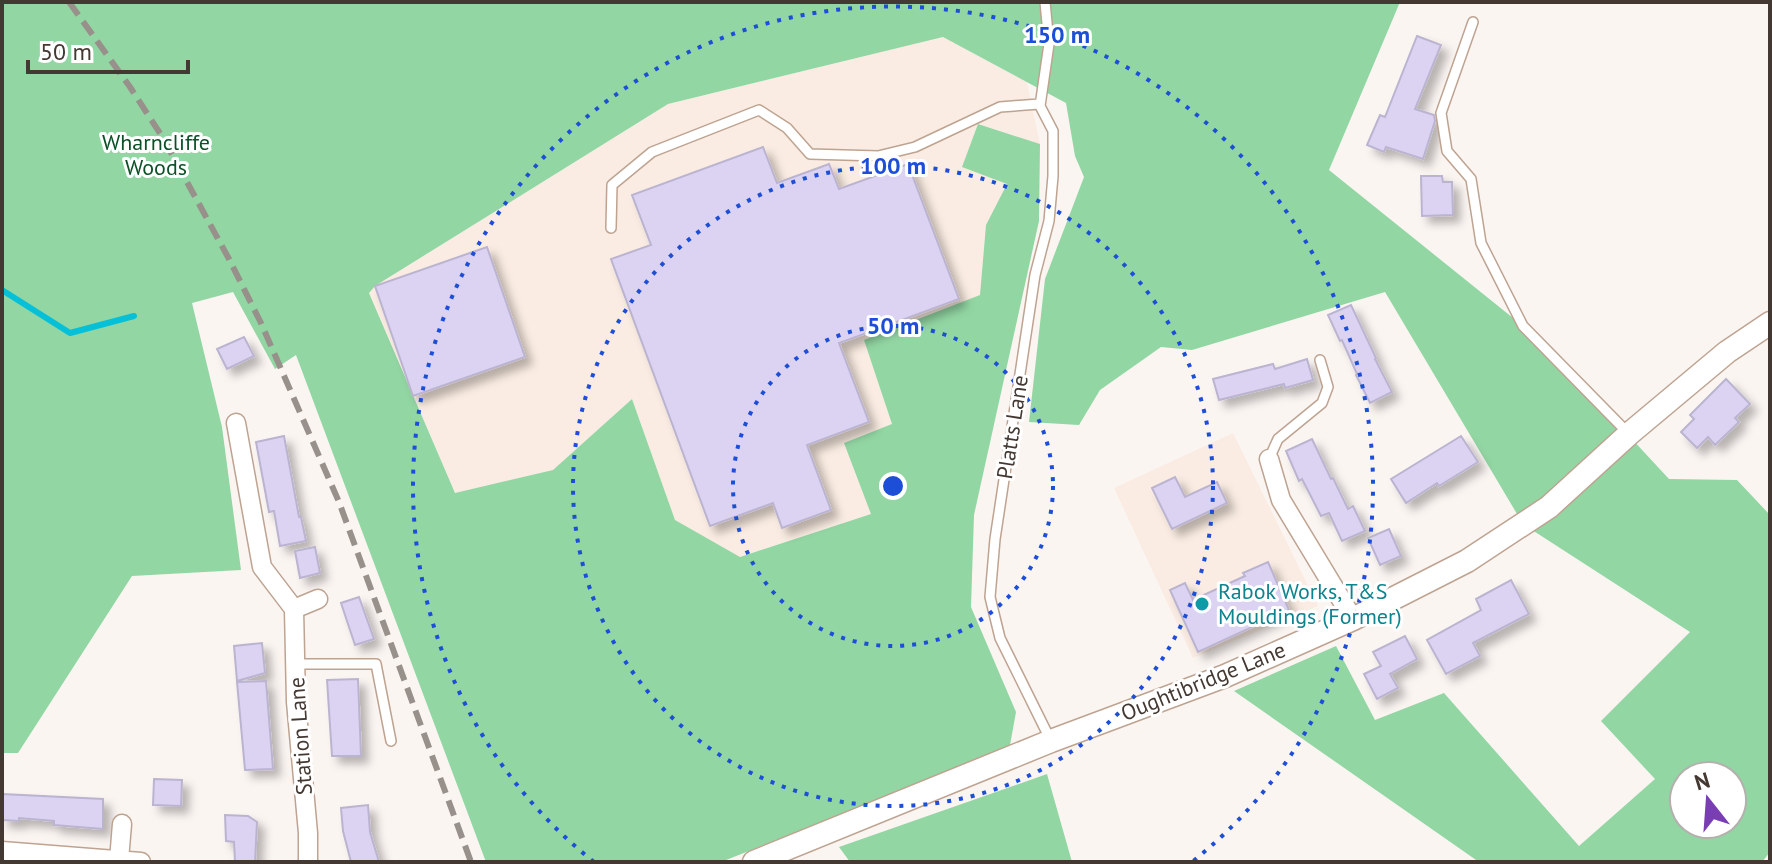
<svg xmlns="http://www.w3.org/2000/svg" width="1772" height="864" font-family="'PT Sans',sans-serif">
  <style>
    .built { fill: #faece2 }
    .green { fill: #92d6a3; fill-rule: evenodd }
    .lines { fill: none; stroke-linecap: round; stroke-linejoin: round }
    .stream { stroke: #05c0d7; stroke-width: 6 }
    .building { fill: #dbd3f1; stroke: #bbb4d0; stroke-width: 2; filter: url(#shadow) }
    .service-casing { stroke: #bea391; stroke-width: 12 }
    .minor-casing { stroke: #bea391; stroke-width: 21 }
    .tertiary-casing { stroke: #bea391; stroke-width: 25 }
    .service { stroke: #fff; stroke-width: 9 }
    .minor { stroke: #fff; stroke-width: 18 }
    .tertiary { stroke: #fff; stroke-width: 22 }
    .rail { stroke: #98908a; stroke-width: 6; stroke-dasharray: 16 8; stroke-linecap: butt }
    .ring { fill: none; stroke: #1d4ed8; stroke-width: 4; stroke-dasharray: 4 8 }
    .culture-dot { fill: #0f9aa8; stroke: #fff; stroke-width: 3 }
    .labels { text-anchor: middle; stroke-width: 6; stroke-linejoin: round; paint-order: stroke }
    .park-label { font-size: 22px; fill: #0b5026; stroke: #fff }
    .street-label { font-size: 22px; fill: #443932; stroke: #fff }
    .culture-label { font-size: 22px; fill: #0d838f; stroke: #fff; text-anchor: start }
    .centre { fill: #1d4ed8; stroke: #fff; stroke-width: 4 }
    .ring-label { font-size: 24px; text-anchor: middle; font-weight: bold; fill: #1d4ed8; stroke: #fff; stroke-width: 6; stroke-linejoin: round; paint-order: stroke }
  </style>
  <defs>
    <filter id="shadow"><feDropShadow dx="7" dy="7" stdDeviation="4" flood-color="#0004"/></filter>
  </defs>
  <rect width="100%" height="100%" fill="#fbf5f2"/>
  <path class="built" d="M943,37L1027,82L1040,144L979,124L963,167L1007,184L986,225L980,296L865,340L892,425L871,514L739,557L675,520L632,399L553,470L455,493L369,292L375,286L668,104Z
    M1233,433L1318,606L1193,658L1114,488Z"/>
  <path class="green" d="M2,2H1400L1329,170L1523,326L1592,396L1669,479L1737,480L1770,515V852L1762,862H1479L1234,691L1336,646L1375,720L1444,693L1579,846L1655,779L1601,721L1690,632L1523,524L1385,292L1192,350L1161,347L1100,390L1079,425L1029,422L1045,279L1084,177L1075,156L1066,103L943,37L668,104L375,286L369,293L455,493L553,470L632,399L675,520L740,557L871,514L844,443L892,424L864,340L980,295L986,225L1007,184L962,167L978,124L1040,144L1039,221L974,515L971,607L1016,712L1010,745L972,763L721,862H486L296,355L275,369L233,292L192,303L222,427L241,570L132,576L18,753H2ZM1684,776H1732V824H1684Z
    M1047,774L1072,862H850L839,847Z"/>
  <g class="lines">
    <path class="stream" d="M2,290L70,333L134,316"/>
  </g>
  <path class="building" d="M1417,36L1441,45L1415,109L1434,115L1435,121L1423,159L1386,147L1384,152L1367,145L1380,115L1385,117Z
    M763,147L777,183L829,164L839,189L908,164L959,299L839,343L869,422L807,445L831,510L782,528L773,503L710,526L611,259L651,245L632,195Z
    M1421,176H1442L1443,182H1452L1453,215L1422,216Z
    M487,247L525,357L413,396L375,286Z
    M1351,305L1376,358L1375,359L1392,392L1370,403L1356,375L1357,374L1342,340L1340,341L1328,315Z
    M244,337L254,356L227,369L217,349Z
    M1307,359L1313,380L1285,388L1284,384L1219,400L1213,379L1273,364L1275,369Z
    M1726,379L1750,404L1735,418L1739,422L1715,445L1708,437L1697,448L1681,432L1694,419L1690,415Z
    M284,436L299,517H301L306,541L280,546L274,511L269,512L256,442Z
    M1461,436L1478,462L1439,486L1437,483L1406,503L1391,479Z
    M1312,439L1331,479L1333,478L1348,509L1353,506L1365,531L1342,541L1329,513L1321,516L1302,479L1299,481L1286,451Z
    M1175,477L1185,497L1217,482L1227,503L1172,529L1152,488Z
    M1389,529L1401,556L1380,565L1368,538Z
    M315,547L320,573L300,578L295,551Z
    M1268,562L1289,610L1198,652L1170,590L1185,583L1193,600L1245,576L1243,573Z
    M1511,580L1529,614L1473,643L1480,656L1446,674L1427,640L1481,610L1476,599Z
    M359,597L374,639L355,645L341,603Z
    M1405,636L1417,659L1390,674L1398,688L1377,699L1364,674L1381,666L1373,652Z
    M262,643L265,673L237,681L234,646Z
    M358,679L361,756H332L327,680Z
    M266,681L273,769L245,770L237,682Z
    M154,779L182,780L181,806L153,805Z
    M2,794L103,799V829L54,825V821L19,818V821L2,820Z
    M368,805L370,832L379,862H351L343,831L341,808Z
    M225,815L248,816L257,822L255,862H235L234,842L226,841Z"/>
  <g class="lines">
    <defs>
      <path id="service" d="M1473,22L1441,113L1447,151L1471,179L1481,243L1523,326L1629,434
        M1040,106L1053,131V176L1049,221L1035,275L995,539L990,597L1000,638L1051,741
        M1040,106L1049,44L1045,2
        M611,228L612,185L652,152L759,110L787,128L810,154L878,156L915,147L1000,107L1039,104L1040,106
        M1269,459L1278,439L1322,403L1328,387L1320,360
        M295,664H376L391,741"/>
      <path id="minor" d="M236,423L262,567L294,609L296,702L308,833V862
        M1269,459L1281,500L1353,619
        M294,609L318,599
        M2,851L141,862
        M119,860L122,824"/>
      <path id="tertiary" d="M754,862L1051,741L1225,676L1353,619L1467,561L1549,507L1629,434L1727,352L1770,323"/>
    </defs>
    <use href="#service" class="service-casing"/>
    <use href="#minor" class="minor-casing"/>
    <use href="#tertiary" class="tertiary-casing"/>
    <use href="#service" class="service"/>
    <use href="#minor" class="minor"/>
    <use href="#tertiary" class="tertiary"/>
    <path class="rail" d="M69,2L130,87L163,138L229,259L261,323L339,502L471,862"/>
  </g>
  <g class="ring">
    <circle cx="893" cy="486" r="160"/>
    <circle cx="893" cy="486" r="320"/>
    <path d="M594 862A480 480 0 1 1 1192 862"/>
  </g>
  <circle class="culture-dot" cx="1202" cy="604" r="8"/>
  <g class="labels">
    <g class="park-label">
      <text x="156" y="150">Wharncliffe<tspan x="156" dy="25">Woods</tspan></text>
    </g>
    <g class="street-label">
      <text transform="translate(1012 427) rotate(-81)" y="8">Platts Lane</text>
      <text transform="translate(1203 681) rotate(-22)" y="8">Oughtibridge Lane</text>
      <text transform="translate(300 736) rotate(-94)" y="8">Station Lane</text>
    </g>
    <g class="culture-label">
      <text x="1218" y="599">Rabok Works, T&amp;S<tspan x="1218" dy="25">Mouldings (Former)</tspan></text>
    </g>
  </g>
  <circle cx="893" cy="486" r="12" class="centre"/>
  <g class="ring-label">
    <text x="1057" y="43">150 m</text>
    <text x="893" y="174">100 m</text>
    <text x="893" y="334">50 m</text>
  </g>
  <rect width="1772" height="864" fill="none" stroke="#443932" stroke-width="8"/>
  <g transform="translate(1708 800) rotate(343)"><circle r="38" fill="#ffffff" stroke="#b4b0ad" stroke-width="2"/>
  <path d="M0-6L14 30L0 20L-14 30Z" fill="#7a3eb3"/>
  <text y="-12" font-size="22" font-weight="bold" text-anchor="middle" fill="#443932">N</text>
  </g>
  <path d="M28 60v12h160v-12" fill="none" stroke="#443932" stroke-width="4"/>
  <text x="40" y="60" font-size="24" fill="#443932" stroke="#ffffff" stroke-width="6" paint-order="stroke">50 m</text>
</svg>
